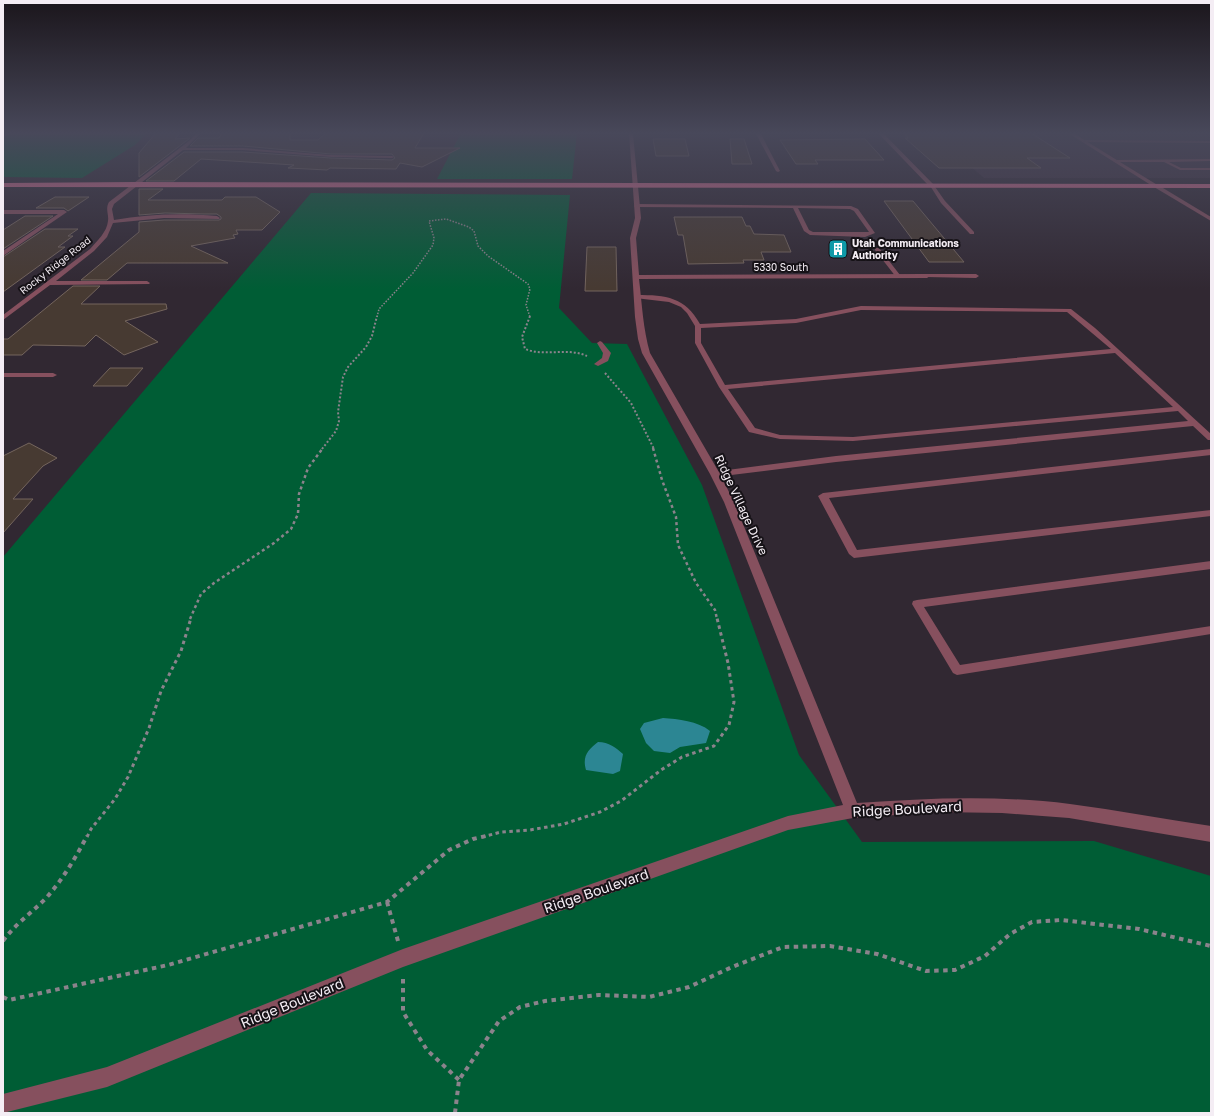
<svg xmlns="http://www.w3.org/2000/svg" width="1214" height="1116" font-family="'Golos Text',sans-serif">
  <style>
    .built { fill: #3f313f }
    .green { fill: #005d35 }
    .water { fill: #2c8693 }
    .building { fill: #473a32; stroke: #74655d }
    .lines { fill: none; stroke-linecap: round; stroke-linejoin: round }
    .path-far4 { stroke: #8b838c; stroke-width: 1.5; stroke-dasharray: 1.5 1.5; stroke-linecap: butt }
    .path-far3 { stroke: #8b838c; stroke-width: 2; stroke-dasharray: 2 2; stroke-linecap: butt }
    .path-far2 { stroke: #8b838c; stroke-width: 2.5; stroke-dasharray: 3 3; stroke-linecap: butt }
    .path-far1 { stroke: #8b838c; stroke-width: 3; stroke-dasharray: 3.5 3.5; stroke-linecap: butt }
    .path { stroke: #8b838c; stroke-width: 4; stroke-dasharray: 4.5 4.5; stroke-linecap: butt }
    .service { fill: #86505e; fill-rule: evenodd }
    .minor { fill: #86505e; fill-rule: evenodd }
    .tertiary { fill: #86505e; fill-rule: evenodd }
    .primary { fill: #de7091; fill-rule: evenodd }
    .labels { text-anchor: middle; stroke-width: 4; stroke-linejoin: round; paint-order: stroke }
    .far-poi-label { font-size: 10px; font-weight: bold; fill: #f4edf4; stroke: #161217; text-anchor: start }
    .far-street-label { font-size: 10px; fill: #f4edf4; stroke: #161217 }
    .street-label { font-size: 12px; fill: #f4edf4; stroke: #161217 }
    .near-street-label { font-size: 14px; fill: #f4edf4; stroke: #161217 }
  </style>
  <rect width="100%" height="100%" fill="#312832"/>
  <path class="built" d="M932,133H1211V178H984Z"/>
  <path class="green" d="M3,133H147L135,145L82,178L3,177Z
    M461,133H577L572,179H437Z
    M311,193L570,195L559,308L592,343L627,344L702,485L799,755L862,842L1094,841L1211,876V1113H3V557Z"/>
  <path class="water" d="M663,718C678,719 698,721 710,731L706,743L680,747L670,753L654,751L646,743L640,729L644,723Z
    M598,742C609,742 616,748 623,754L620,771L613,774L586,770C582,756 588,750 598,742Z"/>
  <path class="building" d="M156,133H180L175,139L190,138L139,177V153Z
    M222,133H290V140H318L326,133H424L415,148H460L422,167L400,163L396,169L330,168L327,170L288,168L294,165L201,159L174,181H146L184,152H243L331,158L392,160L395,158L392,154H331L243,146H190L198,138H219Z
    M904,133H1031L1070,158H1027L1041,168H939L905,138H908Z
    M653,139H685L689,156H656Z
    M730,139H744L752,164H732Z
    M865,139L884,160H815L818,164H796L780,140Z
    M139,189H163L148,200H222L225,197H256L280,212L262,230H236L238,234L233,235L235,238L191,246L228,263H127L107,280H81L139,232V222L164,220H219L221,219V217L217,214H204L165,213L139,215Z
    M55,197H89L68,211L64,208H36Z
    M884,201H913L964,262H929Z
    M25,216H53L3,249V230Z
    M674,217H742L746,226H750L754,234L784,235L791,252H761L764,260H743L744,263L688,264L683,235H678Z
    M45,229H78L68,236H73L58,247H65L3,292V257Z
    M587,247H616L617,291H585Z
    M73,286H100L81,304H166L167,309L125,321L158,342L124,355L96,335L85,346L33,345L22,355H3V339H8Z
    M110,368H143L127,386H93Z
    M29,443L57,458L43,466L13,499H33L3,533V456Z"/>
  <g class="lines">
    <path class="path-far4" d="M377,317L379,309L413,273L433,245L434,238L429,221L446,219L469,227L474,231L478,246L488,256L528,284L530,289L526,305L530,317"/>
    <path class="path-far3" d="M530,316L522,337L525,349C545,357 567,347 587,356
      M605,373L631,403L654,449
      M322,449L336,431L339,421L338,412L343,377L348,367L366,347L372,336L377,316"/>
    <path class="path-far2" d="M653,448L662,480L676,517L678,545L696,583L715,610L717,619
      M190,619L201,594L214,583L274,543L291,529L298,514L299,494L308,468L323,448"/>
    <path class="path-far1" d="M87,837L91,829L115,799L128,777L149,728L161,691L181,651L191,618
      M482,837L501,832L530,830L564,824L600,812L621,801L661,770L682,757L714,746L729,725L734,702L728,663L717,618"/>
    <path class="path" d="M387,902L398,941
      M3,941C15,924 32,913 47,897C63,879 76,857 87,836
      M403,979V1012L427,1050L459,1080
      M3,997L9,1000L168,965L387,902L449,850L473,839L486,836
      M455,1113L459,1080L499,1021L520,1007L545,1001L599,995L649,997L689,987L732,967L783,947L830,946L877,954L926,971L955,970L985,956L1010,934L1032,922L1061,920L1139,929L1211,946"/>
    <path class="service" d="M7,133H12L3,137V135Z
      M1083,140L1211,141V143L1082,142Z
      M1211,159V161L1169,162L1181,168H1211V170H1180L1164,162H1115L1113,161L1115,160Z
      M929,184H933L945,201L974,232V234H970L941,203Z
      M637,204L851,206L858,209L875,233L865,237L810,235L804,231L793,208L635,207L634,206ZM798,208L850,209L854,211L869,232H813L809,230Z
      M875,248H879L900,275V277H896L875,250Z
      M927,274H976L979,276L976,278L925,277V275Z
      M637,295C666,295 685,297 700,324L796,319L861,306L1071,309L1095,328L1211,434V440H1208L1193,426L836,462L715,477L711,474L712,472L836,456L1188,421L1178,411L853,441L780,439L749,432L719,387L695,343V326L687,313L681,307L669,302L635,298L634,297ZM861,310L1067,312L1111,349L725,385L701,343V328L796,323ZM1115,353L1173,407L853,437L780,435L755,428L728,389Z
      M600,341L602,342L611,353L608,361L598,366L594,364L602,358L603,353L597,343Z
      M1211,449V455L829,498L857,550L1211,510V516L854,558L849,554L818,496L823,493Z
      M1211,561V569L924,607L960,665L1211,626V634L957,675L953,673L912,604L913,601L917,600Z"/>
    <path class="minor" d="M197,133H201L186,148H243L331,155L392,156L394,157L392,158L331,157L243,150H183L114,204L112,209L114,220C148,214 182,213 217,216L220,218L219,219L164,218L113,223L107,237L94,251L56,281H147L150,283L149,284L50,285L3,320V315L90,249C97,241 107,232 108,221C109,214 105,209 109,202L189,141Z
      M629,133H883L934,185L929,186L879,134H761L780,171L778,172L776,171L756,134H633L641,218L636,238L639,275L927,274L930,276L927,278L639,279C642,304 643,329 650,353L720,474L734,502L857,803C928,798 999,795 1070,804C1117,810 1164,819 1211,826V842L1069,818L1002,813L938,812L853,818L788,830L403,967L107,1087L3,1113V1094L107,1067L403,949L788,816L843,805L724,502L710,474L642,353L638,339L635,317L630,238L635,218Z
      M1068,133H1073L1159,186L1154,187Z
      M3,210H64L67,212L3,256V251L58,214H3Z
      M3,373H53L57,375L53,377H3Z"/>
    <path class="tertiary" d="M1154,185H1158L1211,217V221L1154,187Z"/>
    <path class="primary" d="M134,182L1211,184V188L3,187V183Z"/>
  </g>
  <linearGradient id="sky" x2="0" y2="1"><stop stop-color="#1b161c"/><stop offset="0.46" stop-color="#48485a"/><stop offset="1" stop-color="#48485a" stop-opacity="0"/></linearGradient>
  <rect width="1214" height="289" fill="url(#sky)"/>
  <defs>
    <symbol id="building-square" viewBox="-11 -11 22 22"><rect x="-9" y="-9" width="18" height="18" rx="4" fill="#0f9aa8" stroke="#161217"/><path d="M-4-6H4V6H1V3H-1V6H-4ZM-2.5-4.3h1.7v1.8h-1.7ZM.8-4.3h1.7v1.8H.8ZM-2.5-1h1.7V.8h-1.7ZM.8-1h1.7V.8H.8Z" fill="#fff"/></symbol>
  </defs>
  <g fill-rule="evenodd">
    <use href="#building-square" x="827" y="238" width="22" height="22"/>
  </g>
  <g class="labels">
    <g class="far-poi-label">
      <text x="852" y="247">Utah Communications<tspan x="852" dy="12">Authority</tspan></text>
    </g>
    <g class="far-street-label">
      <text transform="translate(55 265) rotate(-38)" y="4">Rocky Ridge Road</text>
      <text x="781" y="271">5330 South</text>
    </g>
    <g class="street-label">
      <text transform="translate(741 505) rotate(65)" y="4">Ridge Village Drive</text>
    </g>
    <g class="near-street-label">
      <text transform="translate(907 809) rotate(-3)" y="5">Ridge Boulevard</text>
      <text transform="translate(596 891) rotate(-19)" y="5">Ridge Boulevard</text>
      <text transform="translate(292 1003) rotate(-22)" y="5">Ridge Boulevard</text>
    </g>
  </g>
  <rect width="1214" height="1116" fill="none" stroke="#f4edf4" stroke-width="8"/>
</svg>
